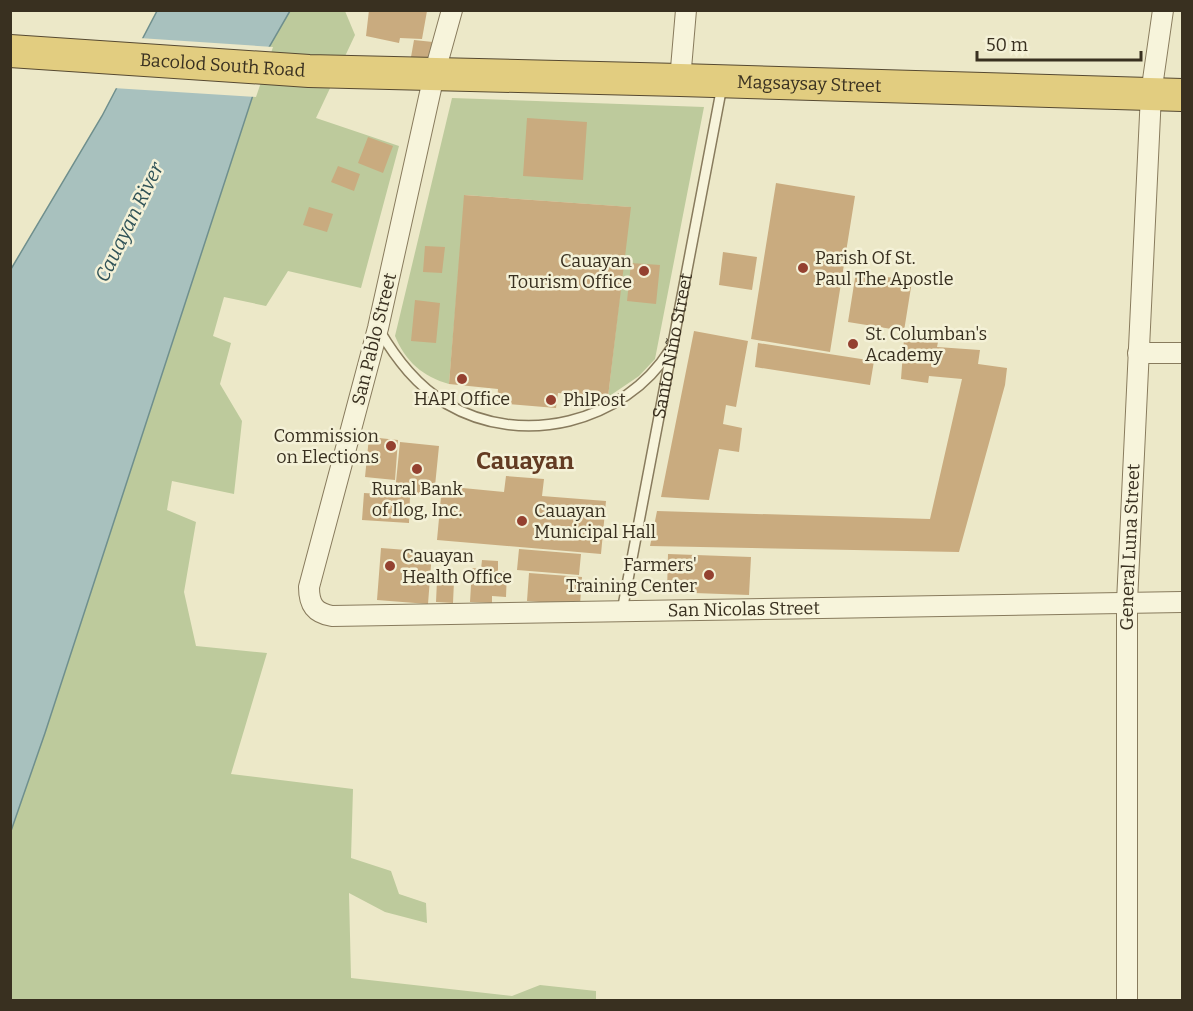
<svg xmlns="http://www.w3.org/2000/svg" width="1193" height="1011" font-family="Bitter,serif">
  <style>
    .green { fill: #bdca9c }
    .water { fill: #a8c1be; stroke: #6f8f8d; stroke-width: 1.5 }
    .pier { fill: #ece8c8 }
    .building { fill: #c9ab7f }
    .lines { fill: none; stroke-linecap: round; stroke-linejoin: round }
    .service-casing { stroke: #887b5d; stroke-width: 12 }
    .minor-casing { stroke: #887b5d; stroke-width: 22 }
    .trunk-casing { stroke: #564931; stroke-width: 34 }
    .service { stroke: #f7f4db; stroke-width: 9 }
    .minor { stroke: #f7f4db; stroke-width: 20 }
    .trunk { stroke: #e2cd80; stroke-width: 32 }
    .poi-dot { fill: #944130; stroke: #f4f1d7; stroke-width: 2 }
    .labels { text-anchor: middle; stroke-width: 5; stroke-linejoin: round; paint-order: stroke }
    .street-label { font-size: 18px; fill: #393020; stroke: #f4f1d7 }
    .poi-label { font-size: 18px; fill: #393020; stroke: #f4f1d7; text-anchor: start }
    .water-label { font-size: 20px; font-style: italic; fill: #305358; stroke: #f4f1d7 }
    .district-label { font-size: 24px; font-weight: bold; fill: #633b22; stroke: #f4f1d7 }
  </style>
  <rect width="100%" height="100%" fill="#ece8c8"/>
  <path class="green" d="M290,11H345L355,35L316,118L399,146L361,288L288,271L266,306L224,297L213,336L231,343L220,384L242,421L234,494L172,481L167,510L196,522L184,592L196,646L267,653L231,774L353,789L351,858L391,871L399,894L426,903L427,923L385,912L349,893L351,978L512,996L540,985L596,991V1000H11V831L45,733L268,49Z
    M452,98L704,107L655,359L639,376L608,397L630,207L465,195L449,384C423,377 405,361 395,336Z"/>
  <path class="water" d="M157,11H290L268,49L45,733L11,831V269L102,116Z"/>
  <path class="pier" d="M139,38L273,47L256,97L113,88Z"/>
  <path class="building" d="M369,10L427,11L422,39L400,38L399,43L366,36Z
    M414,40L433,42L430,59L411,57Z
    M527,118L587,122L583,180L523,176Z
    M368,137L393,146L383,173L358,163Z
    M338,166L360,174L354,191L331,182Z
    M776,183L855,196L830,352L751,339Z
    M464,195L631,207L608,397L558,393L556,408L497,403L498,389L449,384Z
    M309,207L333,214L327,232L303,225Z
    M425,246L445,247L442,273L423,272Z
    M723,252L757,257L752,290L719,285Z
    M631,263L660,265L656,304L627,301Z
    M856,272L912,281L904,331L848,322Z
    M415,300L440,303L436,343L411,341Z
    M694,331L748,341L736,407L726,405L723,424L742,428L739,452L719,449L709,500L661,497Z
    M904,339L938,342L937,347L980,350L978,364L1007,368L1005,385L959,552L650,546L657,511L930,519L962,379L929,376L928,383L901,379Z
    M758,343L874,361L870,385L755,367Z
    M369,437L398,440L395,480L365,477Z
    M400,442L439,446L434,496L395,492Z
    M506,476L544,479L542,496L606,501L601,554L437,540L442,486L504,492Z
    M364,493L410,496L409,523L362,520Z
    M381,548L432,552L428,604L377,600Z
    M519,549L581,554L579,575L517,570Z
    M668,554L751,557L749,595L667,592Z
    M482,560L498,561V571H507L506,597L492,596V603L470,602L472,568L481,569Z
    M529,573L582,577L580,605L527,601Z
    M437,580L454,581L453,603L436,602Z"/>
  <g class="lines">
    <defs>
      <g id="service">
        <path d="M379,330C397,360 417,386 447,404C522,448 624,423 670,350"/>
        <path id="s1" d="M622,611L722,86"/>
      </g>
      <g id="minor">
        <path id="s2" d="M452,10L434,75L378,328L309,587C309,605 315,613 332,616L1182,602"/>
        <path d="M680,80L686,10"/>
        <path d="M1138,353H1182"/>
        <path id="s3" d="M1127,1000V602L1151,94L1163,10"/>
      </g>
      <g id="trunk">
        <path id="s4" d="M10,51L309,71L680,80L1182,95"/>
      </g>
    </defs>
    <use href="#service" class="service-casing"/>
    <use href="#minor" class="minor-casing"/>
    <use href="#trunk" class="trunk-casing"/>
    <use href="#service" class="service"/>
    <use href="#minor" class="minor"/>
    <use href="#trunk" class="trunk"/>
  </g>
  <g class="poi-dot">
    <circle cx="803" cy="268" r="6"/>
    <circle cx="644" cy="271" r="6"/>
    <circle cx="853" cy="344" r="6"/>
    <circle cx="462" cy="379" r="6"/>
    <circle cx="551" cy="400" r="6"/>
    <circle cx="391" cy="446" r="6"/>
    <circle cx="417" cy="469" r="6"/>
    <circle cx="522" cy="521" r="6"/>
    <circle cx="390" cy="566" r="6"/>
    <circle cx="709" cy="575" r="6"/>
  </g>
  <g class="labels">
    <g class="street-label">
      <text dy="6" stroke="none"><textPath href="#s4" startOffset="213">Bacolod South Road</textPath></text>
      <text dy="6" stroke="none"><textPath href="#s4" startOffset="800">Magsaysay Street</textPath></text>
      <text transform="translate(374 339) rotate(-76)" y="6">San Pablo Street</text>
      <text dy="6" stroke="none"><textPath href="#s1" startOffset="270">Santo Niño Street</textPath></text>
      <text dy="6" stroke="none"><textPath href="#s3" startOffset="453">General Luna Street</textPath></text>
      <text dy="6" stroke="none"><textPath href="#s2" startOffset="1048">San Nicolas Street</textPath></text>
    </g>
    <g class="poi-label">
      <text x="815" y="264">Parish Of St.<tspan x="815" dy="21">Paul The Apostle</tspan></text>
      <text x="632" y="267" text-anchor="end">Cauayan<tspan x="632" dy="21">Tourism Office</tspan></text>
      <text x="865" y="340">St. Columban's<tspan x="865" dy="21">Academy</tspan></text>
      <text x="462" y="405" text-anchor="middle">HAPI Office</text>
      <text x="563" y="406">PhlPost</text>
      <text x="379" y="442" text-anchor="end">Commission<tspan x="379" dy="21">on Elections</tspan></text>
      <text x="417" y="495" text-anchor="middle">Rural Bank<tspan x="417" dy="21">of Ilog, Inc.</tspan></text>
      <text x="534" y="517">Cauayan<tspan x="534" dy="21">Municipal Hall</tspan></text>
      <text x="402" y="562">Cauayan<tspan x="402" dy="21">Health Office</tspan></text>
      <text x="697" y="571" text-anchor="end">Farmers'<tspan x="697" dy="21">Training Center</tspan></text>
    </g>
    <g class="water-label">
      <text transform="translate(129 222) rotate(-64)" y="7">Cauayan River</text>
    </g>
    <g class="district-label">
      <text x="525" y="469">Cauayan</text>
    </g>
  </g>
  <rect width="1193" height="1011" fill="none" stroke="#393020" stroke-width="24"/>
  <path d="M977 51v9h164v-9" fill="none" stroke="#393020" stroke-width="3"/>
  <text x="986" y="51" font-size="18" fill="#393020" stroke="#f4f1d7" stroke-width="4.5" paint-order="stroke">50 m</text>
</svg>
